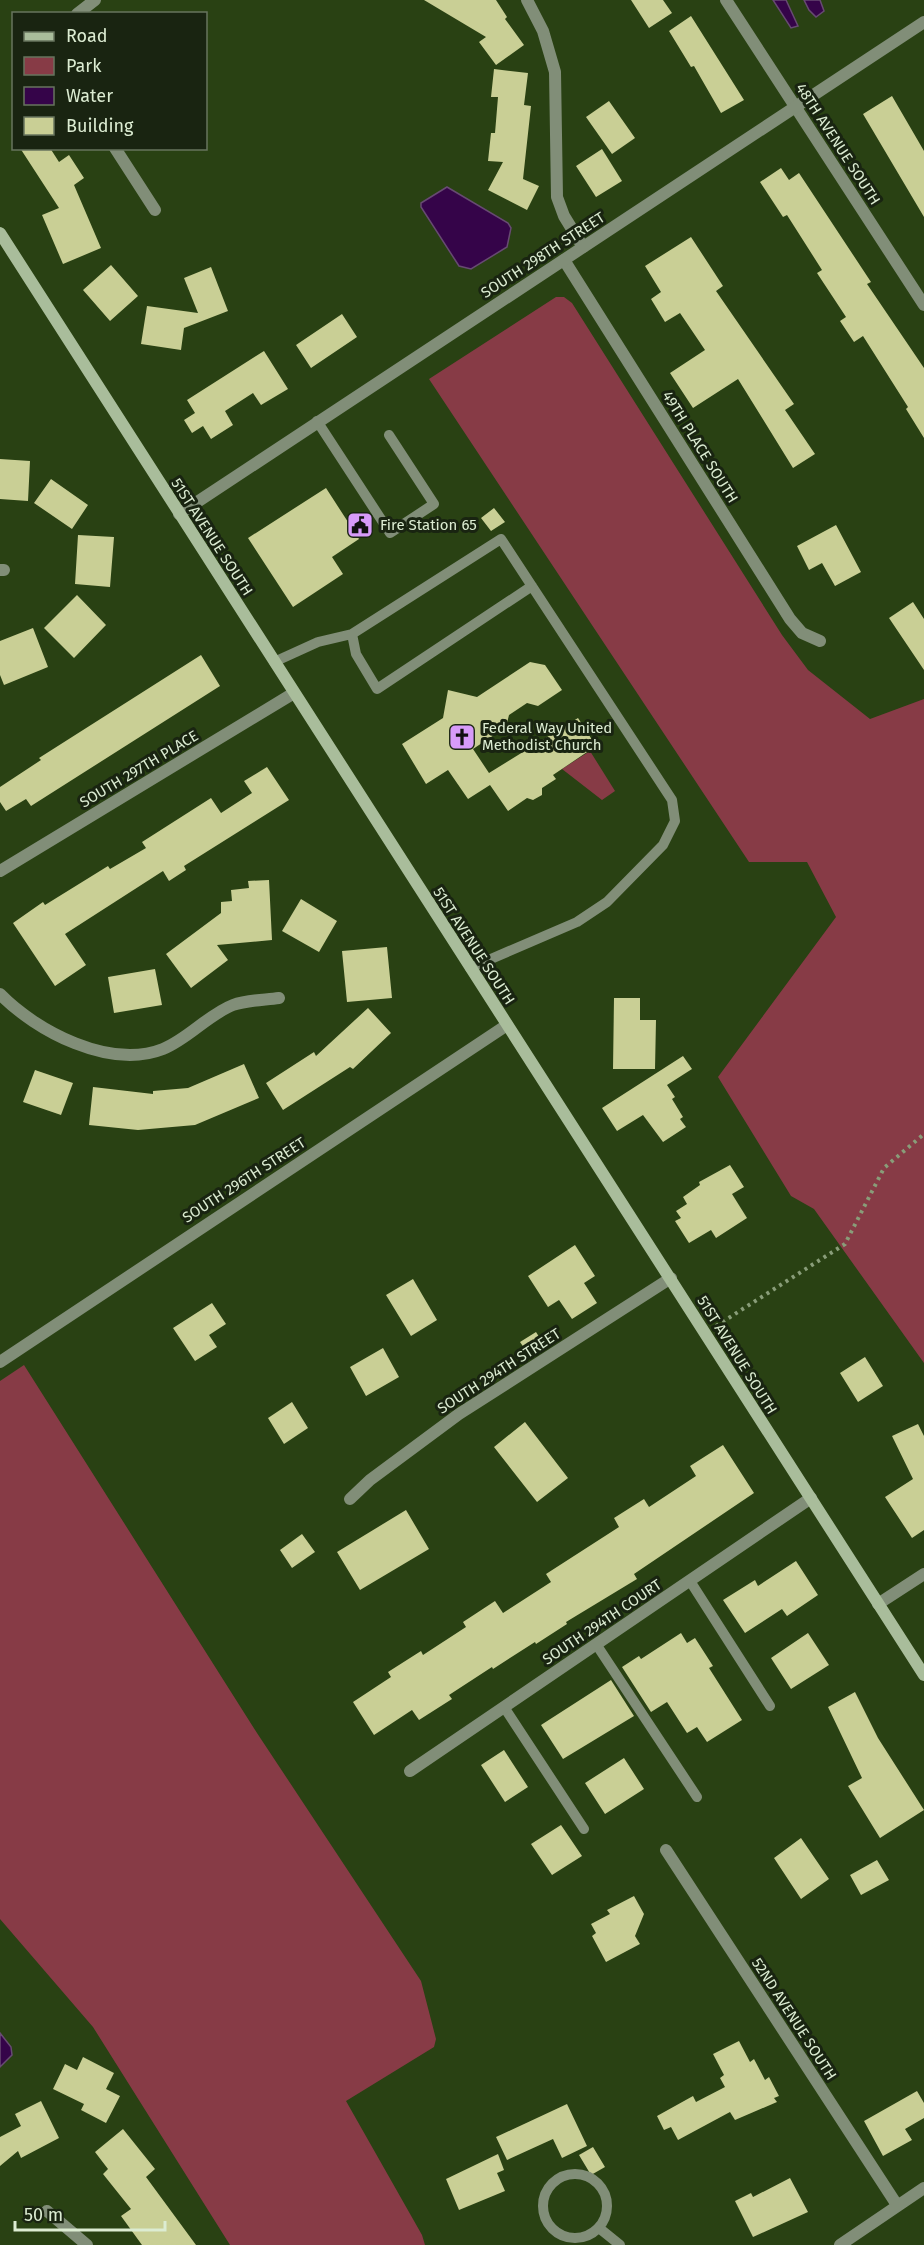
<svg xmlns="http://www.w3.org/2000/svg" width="924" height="2245" font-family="'Fira Sans',sans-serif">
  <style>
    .green { fill: #873b46 }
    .water { fill: #350449; stroke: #674a72; stroke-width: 1.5 }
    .building { fill: #c9cf95 }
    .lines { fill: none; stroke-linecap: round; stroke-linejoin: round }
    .path { stroke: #899d79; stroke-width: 4; stroke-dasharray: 3 4.5; stroke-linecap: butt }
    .service { stroke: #818e78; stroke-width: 10 }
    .minor { stroke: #818e78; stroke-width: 12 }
    .tertiary { stroke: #818e78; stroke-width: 12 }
    .secondary { stroke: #a9bd9b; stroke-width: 12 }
    .labels { text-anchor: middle; stroke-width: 6; stroke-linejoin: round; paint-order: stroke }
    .street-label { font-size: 15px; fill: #dcecd2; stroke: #192411 }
    .poi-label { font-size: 15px; fill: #dcecd2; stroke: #192411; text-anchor: start }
  </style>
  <rect width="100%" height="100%" fill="#294113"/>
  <path class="green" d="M556,297H564L572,303L782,635L808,670L870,719L924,699V1363L814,1209L791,1196L718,1077L836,917L807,862H749L429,379Z
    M590,751L615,791L602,800L562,769Z
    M24,1365L257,1733L421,1981L436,2039L434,2047L346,2101L422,2235L425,2245H230L93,2027L0,1919V1381Z"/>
  <path class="water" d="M773,0H786L798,26L791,28Z
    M804,0H820L824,11L816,17L809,10Z
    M447,187L508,223L511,228L507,247L471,269L459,266L421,207V203Z
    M0,2033L11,2047L12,2055L0,2067Z"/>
  <path class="building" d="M424,0H496L507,17L505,19L524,45L496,65L479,42L486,37Z
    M631,0H663L672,13L649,28Z
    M691,16L744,100L721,113L694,66L691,67L669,31Z
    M494,69L528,73L524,105L531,106L523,179L539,186L527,210L488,190L503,162L488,161L491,133H495L498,97H491Z
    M892,96L924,151V217L863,114Z
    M609,101L635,138L612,154L586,117Z
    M20,148H50L59,162L69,155L84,178L74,185L101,248L63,264L42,215L59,208Z
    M602,149L622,181L596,197L576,166Z
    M781,168L789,180L799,173L871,282L867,284L924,368V438L906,409L908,407L863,336L854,342L840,321L846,317L817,273L822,270L787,215L783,217L760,182Z
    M691,237L723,286L716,291L794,404L785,410L815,454L793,468L738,379L693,408L670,373L705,350L680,313L665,322L651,299L661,292L645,266Z
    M111,265L138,296L110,321L83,290Z
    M211,267L228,311L184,328L181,350L141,344L147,306L198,313L184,278Z
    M342,314L357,337L311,368L296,345Z
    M264,351L288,389L261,405L253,393L225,411L233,425L211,439L203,426L192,433L184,420L195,413L187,400Z
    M0,459L30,461L28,501L0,499Z
    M51,479L88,505L72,529L34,503Z
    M326,488L359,539L332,557L343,574L293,607L248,538Z
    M494,508L505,522L491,531L481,518Z
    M836,525L861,572L835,586L822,563L809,570L797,546Z
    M78,535L114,537L110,587L75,584Z
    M77,595L106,625L74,658L44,628Z
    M913,602L924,619V670L889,618Z
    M33,628L48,667L4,685L0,675V641Z
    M201,655L220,686L31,806L26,799L6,811L0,802V787L41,760L39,758Z
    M530,662L545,665L562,690L538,706L527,703L509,715L506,727L473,749L489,773L578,718L596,746L553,775L556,779L542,788V795L533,800L527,798L508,811L490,785L468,799L448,770L426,784L402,744L443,718L448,690L477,697Z
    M267,767L289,800L184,866L186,870L169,881L163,871L65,934L86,965L55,986L13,923L43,902L45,905L108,866L110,869L146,848L142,842L211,798L221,813L252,793L244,781Z
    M269,880L272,940L217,945L228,960L191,988L166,954L221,913V902L232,901L231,890L249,888L248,881Z
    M301,899L337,921L319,952L282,931Z
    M387,947L392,998L347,1002L342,951Z
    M155,969L162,1005L114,1013L108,977Z
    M614,998H640V1020H656L655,1069H613Z
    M368,1008L391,1033L353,1069L350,1067L283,1110L266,1083L314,1052L316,1056Z
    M683,1056L692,1069L667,1085L675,1097L672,1099L683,1117L680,1119L686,1127L663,1142L643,1115L617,1131L602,1108Z
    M244,1064L259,1098L195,1125L138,1130L89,1125L93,1087L153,1094V1091L188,1088Z
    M35,1070L73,1083L61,1115L23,1102Z
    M730,1165L744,1187L732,1194L747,1218L716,1238L711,1230L689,1243L675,1221L681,1218L676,1211L687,1204L683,1197L700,1185L699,1182Z
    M575,1245L595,1276L584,1283L597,1303L572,1319L559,1300L548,1307L528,1276Z
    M413,1279L437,1320L411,1336L386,1295Z
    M212,1303L226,1324L209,1335L217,1347L195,1361L173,1328Z
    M536,1332L546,1348L531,1358L520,1342Z
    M383,1348L399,1377L366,1396L350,1367Z
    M865,1357L883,1386L858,1402L840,1373Z
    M292,1402L308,1428L284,1444L268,1418Z
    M525,1422L568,1478L537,1502L494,1447Z
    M918,1424L924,1436V1530L912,1538L885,1497L913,1479L892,1436Z
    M723,1445L754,1493L634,1574L637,1579L566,1622L567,1624L536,1644L535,1642L493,1669L492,1667L449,1695L452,1699L419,1720L412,1710L374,1735L353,1702L391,1677L388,1672L421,1651L423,1655L466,1627L463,1622L495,1601L503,1613L551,1582L546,1574L619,1527L614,1518L644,1499L649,1507L696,1476L690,1466Z
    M406,1510L429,1549L360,1590L337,1552Z
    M302,1534L315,1552L292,1568L280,1550Z
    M796,1561L818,1595L787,1616L782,1609L745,1633L723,1600L755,1580L758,1586Z
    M681,1633L687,1643L695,1638L713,1666L709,1668L742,1720L707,1742L697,1727L687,1733L667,1702L651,1712L622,1667L639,1656L641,1659Z
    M808,1633L829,1665L791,1689L771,1658Z
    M611,1680L634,1716L563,1759L541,1725Z
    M855,1692L878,1738L924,1810L880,1838L848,1786L862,1778L828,1707Z
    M504,1750L528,1787L505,1802L481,1765Z
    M624,1758L644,1789L605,1814L585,1783Z
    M561,1825L582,1856L552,1875L531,1844Z
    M801,1838L829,1879L801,1899L774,1858Z
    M877,1860L889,1880L861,1895L850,1875Z
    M634,1896L644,1914L635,1936L640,1944L606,1962L592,1936L596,1933L591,1924L610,1914L607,1910Z
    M739,2041L750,2062L754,2059L765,2080L769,2077L779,2096L774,2098L777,2102L735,2120L730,2112L678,2140L671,2127L664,2130L657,2116L693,2096L696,2102L725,2087L720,2078L724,2075L713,2054Z
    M83,2057L114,2073L106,2089L120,2096L106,2123L81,2110L84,2104L53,2089L65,2064L77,2070Z
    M917,2091L924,2103V2118L905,2129L912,2140L883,2156L864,2121Z
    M41,2101L59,2138L21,2158L18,2151L0,2166V2137L21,2126L15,2114Z
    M567,2104L587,2146L562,2158L553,2139L507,2160L496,2137Z
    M123,2129L155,2169L146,2177L196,2245H142L121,2216L131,2209L103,2174L108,2169L95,2152Z
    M593,2147L605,2167L591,2175L579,2155Z
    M498,2154L504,2170L497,2173L505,2191L459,2210L446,2179Z
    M790,2178L808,2212L753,2237L735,2201L751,2193L753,2197Z"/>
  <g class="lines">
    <path class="path" d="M716,1326L845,1244L884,1168L924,1134"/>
    <path class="service" d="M317,421L390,533L434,504L389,435
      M274,662L318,642L352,634
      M470,968L577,922L607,902L663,845L675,821L672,800L501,539L352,634L356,654L377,689L532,586
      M690,1581L770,1706
      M596,1644L697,1797
      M504,1707L584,1829
      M543 2206a32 32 0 1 1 64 0a32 32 0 1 1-64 0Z
      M599,2228L620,2245"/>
    <path class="minor" d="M527,0L543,31L555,72L557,197L564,216L583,247
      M726,0L924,305
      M77,14L95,0
      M115,148L155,210
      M564,260L790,619L802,633L820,641
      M0,570H4
      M0,871L294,693
      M0,994C36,1031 110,1070 163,1049C188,1039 209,1014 233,1005C247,1000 264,1000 279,998
      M350,1499L370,1480L459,1414L671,1278
      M878,1604L924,1574
      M410,1771L811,1498
      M666,1850L897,2205
      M47,2211L87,2245
      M840,2245L924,2188"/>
    <path class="tertiary" d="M179,514L924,22
      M0,1362L507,1025"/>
    <path class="secondary" d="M0,233L924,1675"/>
  </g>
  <defs>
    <symbol id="civic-square" viewBox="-11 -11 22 22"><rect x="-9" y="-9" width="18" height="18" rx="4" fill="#d79bf9" stroke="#192411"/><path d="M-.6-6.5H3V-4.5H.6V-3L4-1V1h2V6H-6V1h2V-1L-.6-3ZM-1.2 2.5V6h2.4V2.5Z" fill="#111"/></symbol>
    <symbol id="church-square" viewBox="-11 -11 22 22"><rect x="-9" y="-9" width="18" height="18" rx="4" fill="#d79bf9" stroke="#192411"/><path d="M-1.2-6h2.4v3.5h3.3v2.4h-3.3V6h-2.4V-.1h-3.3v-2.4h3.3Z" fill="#111"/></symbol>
  </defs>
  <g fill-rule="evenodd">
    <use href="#civic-square" x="345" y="510" width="30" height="30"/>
    <use href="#church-square" x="447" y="722" width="30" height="30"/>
  </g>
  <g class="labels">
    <g class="street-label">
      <text transform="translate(838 144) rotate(57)" y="5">48TH AVENUE SOUTH</text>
      <text transform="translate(543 255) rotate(-33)" y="5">SOUTH 298TH STREET</text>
      <text transform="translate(700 447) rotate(58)" y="5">49TH PLACE SOUTH</text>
      <text transform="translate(212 537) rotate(57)" y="5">51ST AVENUE SOUTH</text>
      <text transform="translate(139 769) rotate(-31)" y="5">SOUTH 297TH PLACE</text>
      <text transform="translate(474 946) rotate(57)" y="5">51ST AVENUE SOUTH</text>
      <text transform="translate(244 1180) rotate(-33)" y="5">SOUTH 296TH STREET</text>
      <text transform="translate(737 1355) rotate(58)" y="5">51ST AVENUE SOUTH</text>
      <text transform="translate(499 1371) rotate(-33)" y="5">SOUTH 294TH STREET</text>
      <text transform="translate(602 1622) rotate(-34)" y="5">SOUTH 294TH COURT</text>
      <text transform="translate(794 2019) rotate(57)" y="5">52ND AVENUE SOUTH</text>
    </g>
    <g class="poi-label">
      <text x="380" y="530">Fire Station 65</text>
      <text x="482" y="733">Federal Way United<tspan x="482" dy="17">Methodist Church</tspan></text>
    </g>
  </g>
  <rect x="12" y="12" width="195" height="138" fill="#192411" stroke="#67745e" stroke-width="1.5"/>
  <rect x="24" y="32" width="30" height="9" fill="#a9bd9b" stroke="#67745e" stroke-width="1.5"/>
  <text x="66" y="42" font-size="18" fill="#dcecd2">Road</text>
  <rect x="24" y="57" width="30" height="18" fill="#873b46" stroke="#67745e" stroke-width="1.5"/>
  <text x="66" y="72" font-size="18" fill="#dcecd2">Park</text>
  <rect x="24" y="87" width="30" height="18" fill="#350449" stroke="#67745e" stroke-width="1.5"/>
  <text x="66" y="102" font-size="18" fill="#dcecd2">Water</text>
  <rect x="24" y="117" width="30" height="18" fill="#c9cf95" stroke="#67745e" stroke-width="1.5"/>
  <text x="66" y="132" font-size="18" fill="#dcecd2">Building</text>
  <path d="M15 2221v9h150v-9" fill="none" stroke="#dcecd2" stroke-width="3"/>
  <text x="24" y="2221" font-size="18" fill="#dcecd2" stroke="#192411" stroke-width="4.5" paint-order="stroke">50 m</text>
</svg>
